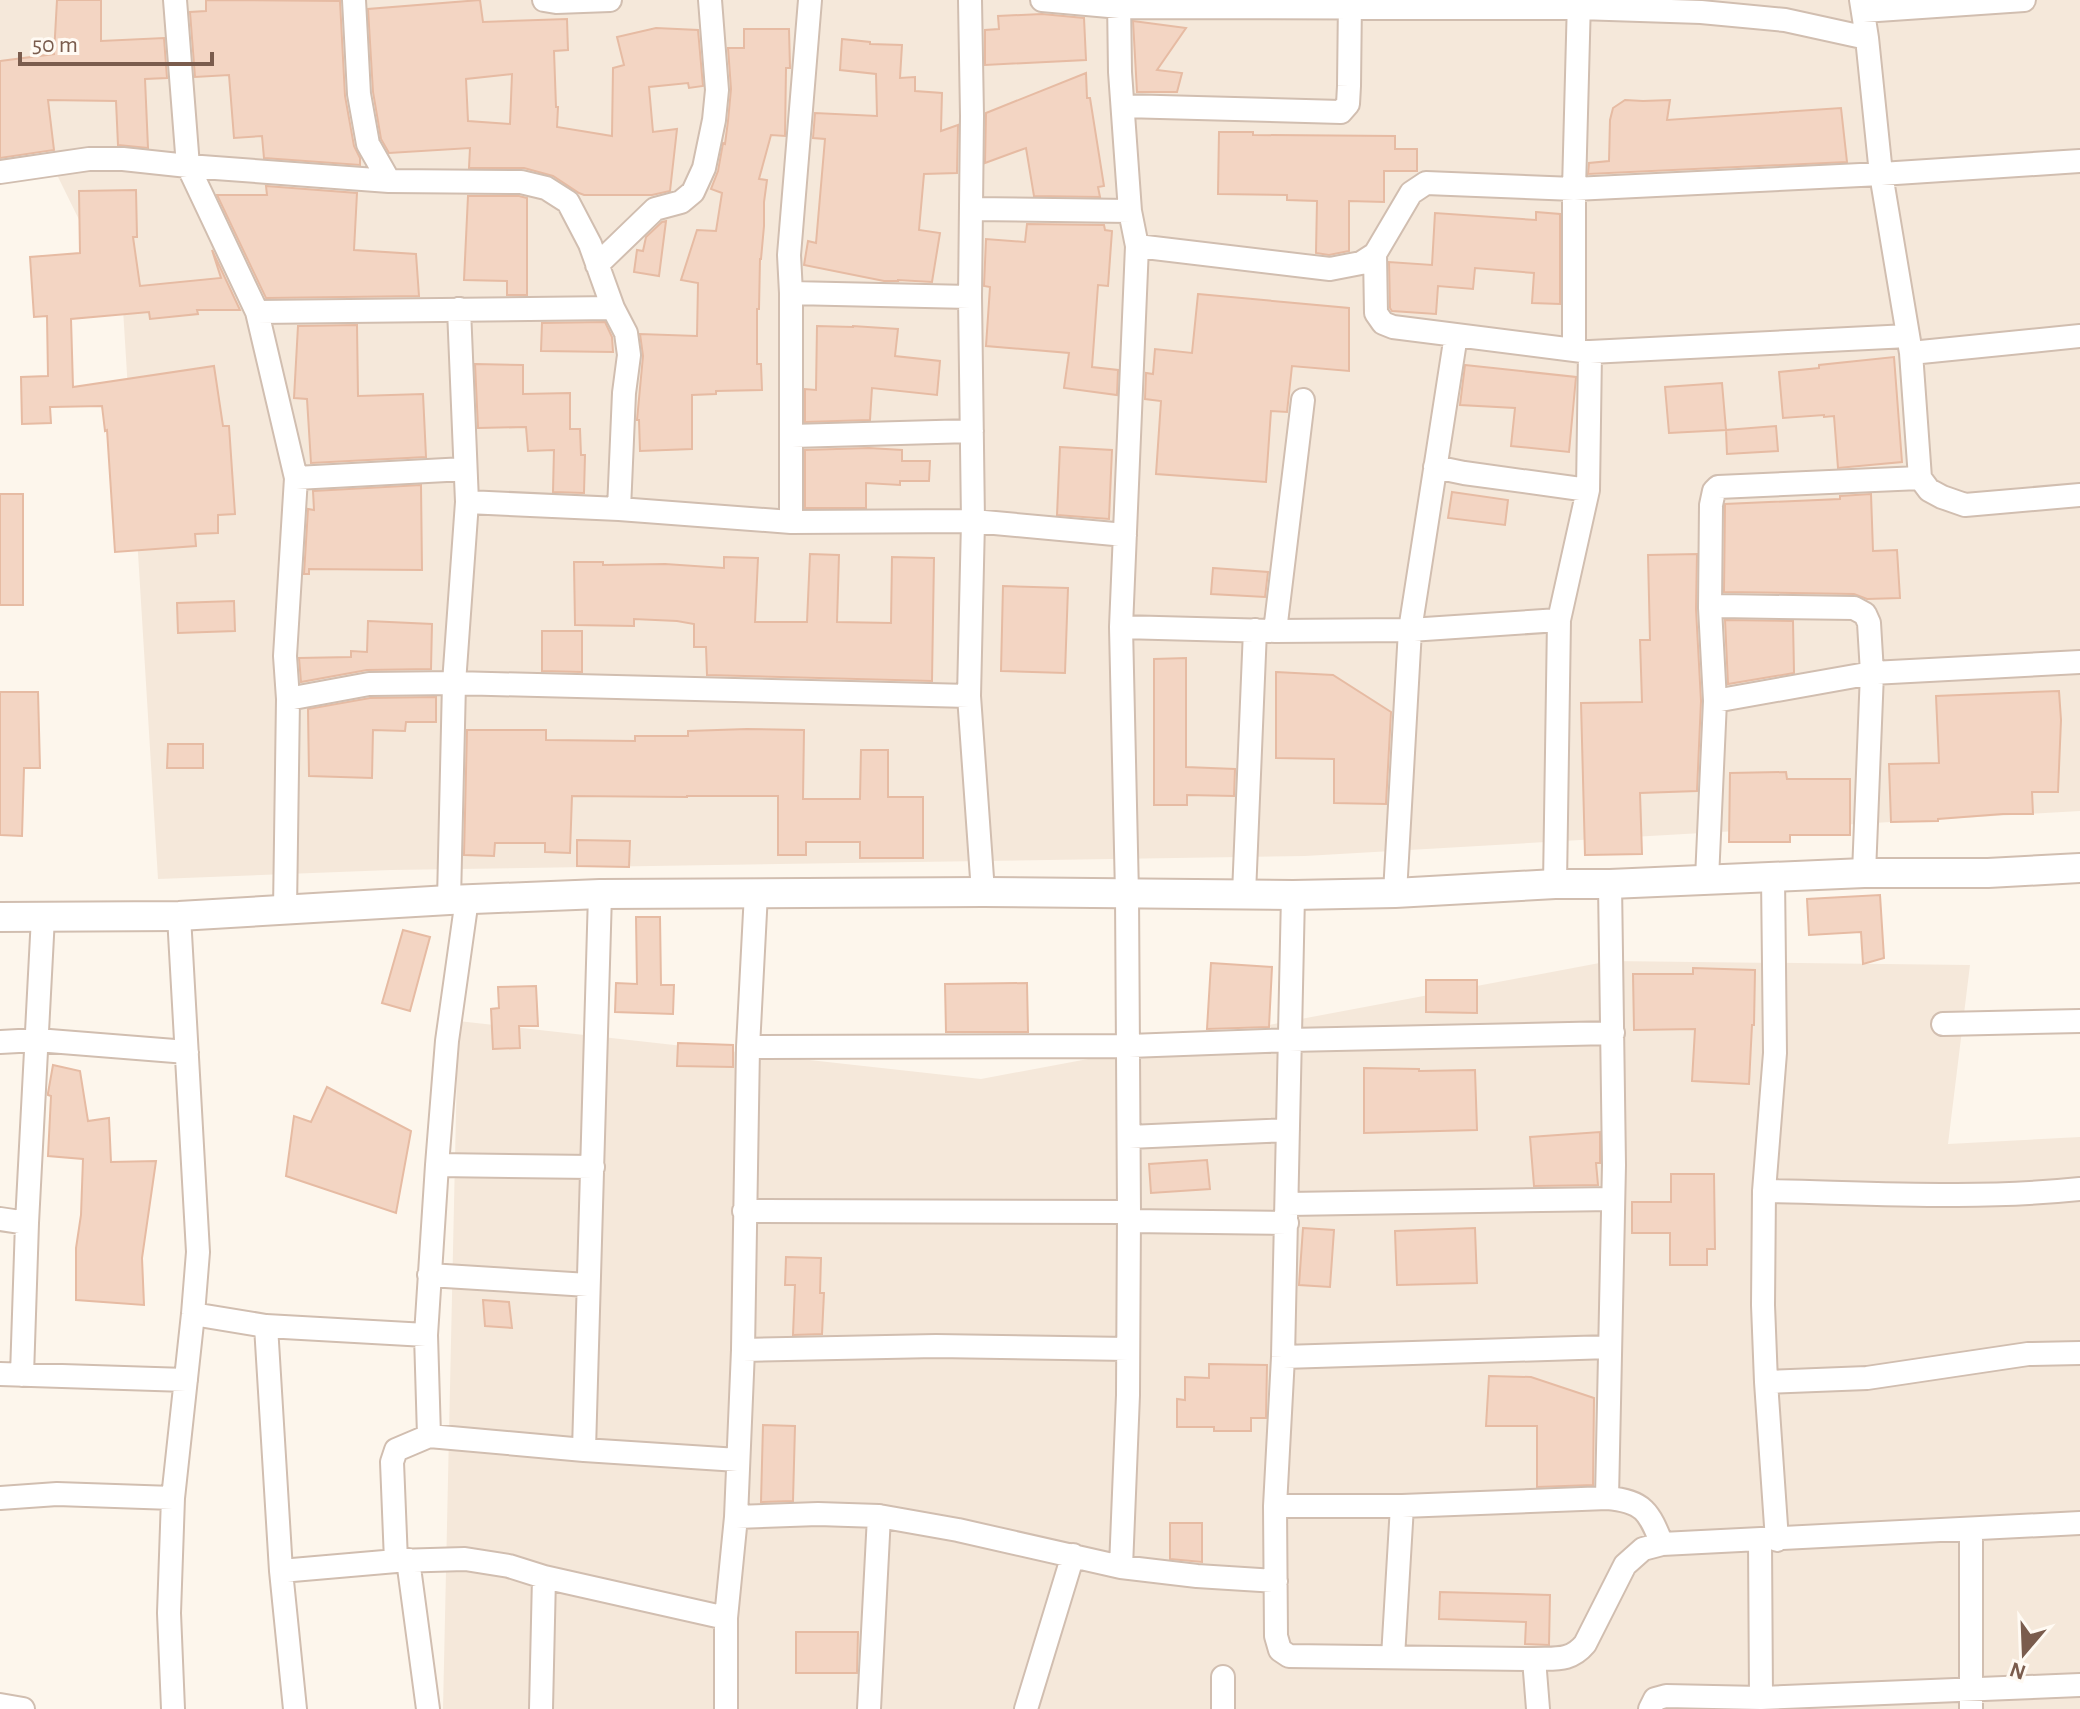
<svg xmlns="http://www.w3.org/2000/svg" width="2080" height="1709" font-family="'Alegreya Sans',sans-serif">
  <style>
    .residential { fill: #f5e8da }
    .building { fill: #f3d5c3; stroke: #e6bba3; stroke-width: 2; fill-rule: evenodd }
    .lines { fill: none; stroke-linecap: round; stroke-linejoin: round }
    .minor-casing { stroke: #d1beb0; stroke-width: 26 }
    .tertiary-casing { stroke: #d1beb0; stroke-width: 32 }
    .minor { stroke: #fff; stroke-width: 22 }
    .tertiary { stroke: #fff; stroke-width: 28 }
  </style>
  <rect width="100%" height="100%" fill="#fdf6ec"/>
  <path class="residential" d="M0,0H2080V811L1305,856L391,870L158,879L123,309L0,59Z
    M1610,961L1970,965L1948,1144L2080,1137V1709H443L458,1021L981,1079Z"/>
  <path class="building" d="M57,0H101V41L164,38L167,78L145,79L148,148L118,145L116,101L48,100L54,150L0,158V61L54,54Z
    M206,0L340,1L345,96L354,146L360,158V165L264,158L262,136L234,138L229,75L195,77L190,12L206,11Z
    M480,0L483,22L567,19L568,50L554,51L556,107H558L557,127L612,136L613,68L624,65L617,37L656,28L698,30L703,86L689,88L688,83L649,87L653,132L677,129L670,191L652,195H584L579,193L553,176L524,168H469L470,148L389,153L381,139L373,92L368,9ZM512,74L510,124L468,121L466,79Z
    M1042,14L1084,18L1086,60L985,65V30L999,29L998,16Z
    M1133,21L1186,28L1157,70L1182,73L1177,92H1137Z
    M744,29H789L790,68H786L785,136L771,135L759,179L767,180L764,202V226L761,259H760L759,309H757V364H761L762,390L716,391V394L692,395V449L640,451L639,420H637L643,356L640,334L697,336L698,283L681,280L697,230L716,231L722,193L711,189L718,171L723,143L725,144L728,121L731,89L728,48H744Z
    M842,39L870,42V44L902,45L900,78L915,77V91L942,93L941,131L958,125L957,173L924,174L919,230L940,233L932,282L898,280V281H884L804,265L808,241L816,243L825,139L813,138L815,113L877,116L876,74L840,70Z
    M1086,73L1087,98H1090L1104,186L1098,187L1100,197L1034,196L1026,148L985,163L986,113Z
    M1625,100L1643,101L1670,100L1667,120L1841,108L1847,162L1588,174L1589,163L1609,161L1610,120L1613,108Z
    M1219,132H1253V135L1395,136V149H1417V171H1384V202L1349,201V251L1329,255L1316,253L1317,201L1287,200V195L1218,194Z
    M266,186L357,193L354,250L416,254L419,296L266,298L217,195H267Z
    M136,190L137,237H133L140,286L221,278L212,250L240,310H197L198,314L150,319L149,312L71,319L73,387L214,366L223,426H229L235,514L218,515V533L195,534L196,546L115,552L107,430L105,431L102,406L50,407L51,423L22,424L21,377L48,376L47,316L34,317L30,257L80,253L79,191Z
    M468,196H519L527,198V295H507V281L464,280Z
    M1536,212L1560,214V304L1532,303L1534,273L1475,268L1473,289L1438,286L1436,314L1392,311L1390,308L1389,262L1432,265L1435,213L1536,220Z
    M666,221L659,276L634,272L637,250L643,251L646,237L662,222Z
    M1027,224L1104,225L1105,230L1112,231L1108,286L1098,285L1092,367L1118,370L1117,395L1064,388L1069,353L986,346L990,287L984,286L986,239L1025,242Z
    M1198,294L1349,308V371L1292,366L1287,412L1271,411L1266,482L1156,474L1161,401L1145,399L1146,373L1153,374L1155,349L1192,353Z
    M605,322L612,337L613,352L541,351L542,323Z
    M357,325L358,396L423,394L426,457L311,463L307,399L294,398L298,326Z
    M817,326L853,327V326L898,329L895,356L940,361L937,395L872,388L870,420L805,422V389L816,390Z
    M1894,357L1902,462L1838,468L1834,416L1824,417V415L1783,418L1779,372L1819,368V365Z
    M475,364L523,365V394L570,393V429H580L581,455H585L584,493L553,492L554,450L528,451L526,427L478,428Z
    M1465,365L1576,377L1569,452L1511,446L1515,408L1460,405Z
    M1722,383L1726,430L1669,433L1665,387Z
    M1776,426L1778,451L1727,454L1726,430Z
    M1060,447L1112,450L1109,519L1057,515Z
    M869,448L902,450V461H930L929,481H900V485L866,483V508H805V450Z
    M421,485L422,570L309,569V574H304L308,509L314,510L313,491Z
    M1452,492L1508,500L1505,525L1448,518Z
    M0,494H23V605H0Z
    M1871,494L1873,551L1897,550L1900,598L1867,599L1854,594L1724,592L1725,504L1840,499V496Z
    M810,554L839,555L837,622L891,623L892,557L934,558L932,681L707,675L706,647H694V624L677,621L634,619V626L575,625L574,562H603V565L665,564L724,568V557L758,558L755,622H807Z
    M1697,554L1696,609L1701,701L1697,791L1640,793L1642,854L1585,855L1581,703L1642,702L1640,640H1650L1648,555Z
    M1213,568L1268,572L1265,597L1211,594Z
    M1003,586L1068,588L1065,673L1001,671Z
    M234,601L235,631L178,633L177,603Z
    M1725,620L1793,621L1794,673L1728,684Z
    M368,621L432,624L431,669L367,670L301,682L299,658L351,657V651L367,652Z
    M542,631H582V672L542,671Z
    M1186,658V767L1235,769L1234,796L1187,795V805H1154V659Z
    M1276,672L1333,675L1391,712L1386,804L1334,803V759L1276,758Z
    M2059,691L2061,720L2058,792H2032L2033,814H2003L1938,819V821L1891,822L1889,764L1939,763L1936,696Z
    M0,692H38L40,768H24L22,836L0,835Z
    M436,697V722H406L405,731L373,730L372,778L309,776L308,709L370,698Z
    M747,729L804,730L803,799H860L861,750H888V797H923V858H860V842H806V855H778V796H687V797L572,796L570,853L545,852V843H495L494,856L464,855L467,730H546V740L635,741V736H688V731Z
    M168,744H203V768H167Z
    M1786,772L1787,779H1850V835H1790V842H1729L1730,773Z
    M577,840L630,841L629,867L577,866Z
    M1880,895L1884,958L1863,964L1861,932L1809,935L1807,899Z
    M636,917H660L661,985H674L673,1014L615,1012L616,983L637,984Z
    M403,930L430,937L410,1011L382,1003Z
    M1211,963L1272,967L1269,1027L1207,1029Z
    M1693,968L1755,970L1754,1025H1752L1749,1084L1692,1081L1695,1029L1634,1030L1633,974H1693Z
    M1426,980H1477V1013L1426,1012Z
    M1027,983L1028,1032H946L945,984Z
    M536,986L538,1026H519L520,1048L493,1049L491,1009L499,1008L498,987Z
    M678,1043L733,1045V1067L677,1066Z
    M53,1065L80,1071L88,1121L109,1118L111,1162L156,1161L142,1258L144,1305L76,1300V1248L81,1215L83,1159L48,1156L51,1096L48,1095V1093Z
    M1364,1068L1419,1069V1071L1475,1070L1477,1130L1364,1133Z
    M327,1087L411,1131L396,1213L286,1176L294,1116L311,1122Z
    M1600,1132V1163H1596L1598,1185L1534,1186L1530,1137Z
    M1207,1160L1210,1189L1151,1193L1149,1164Z
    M1671,1174H1714L1715,1249H1707V1265H1670V1233H1632V1202H1671Z
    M1303,1228L1334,1230L1330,1287L1299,1285Z
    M1475,1228L1477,1283L1397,1285L1395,1231Z
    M786,1257L821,1258L820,1293H824L822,1334L793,1335L795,1285H785Z
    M483,1300L509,1302L512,1328L485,1326Z
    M1209,1364L1267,1365L1266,1418H1251V1431H1214V1427H1177V1399L1185,1400V1377L1209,1378Z
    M1489,1376L1531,1377L1594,1398L1593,1485L1537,1487V1426H1486Z
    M763,1425L795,1426L793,1501L761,1502Z
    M1170,1523H1202V1562L1170,1559Z
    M1440,1592L1550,1595L1549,1645L1525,1644L1526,1622L1439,1619Z
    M796,1632H858L857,1673H796Z"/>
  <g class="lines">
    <defs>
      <path id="minor" d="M175,0L188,166L257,312L296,478L285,656L288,699L285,910
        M354,0L359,94L368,144L389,181
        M544,0L556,2L610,0
        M970,0L972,116L970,297L973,521L969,696L983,892
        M1042,0L1120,7L1579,8L1701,12L1785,20L1867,38
        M1863,11L2024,0
        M1123,106L1341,112L1348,104L1349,86L1350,0
        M0,172L89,159H123L188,166L389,181L521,182L546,188L568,202L590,244L613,308L626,333L629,355L624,393L619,509
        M971,209L1130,211
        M1137,246L1330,269L1361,263L1375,254L1411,193L1426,183L1574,189L1881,174L2080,161
        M1375,254L1376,313L1383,323L1393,327L1590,352L1908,336
        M597,265L655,209L681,202L693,192L704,168L714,120L717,90L710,0
        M791,293L970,297
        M257,312L613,308
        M1574,350V189L1579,0
        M1911,353L2080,336
        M792,436L972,431
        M1435,467L1464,473L1588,490
        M296,478L465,469
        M1920,478L1929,490L1942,497L1965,505L2080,495
        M467,502L619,509L791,522L973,521L1125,535
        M791,522V293L789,255L810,0
        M1710,608L1719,606L1854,608L1865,614L1869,623L1872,673L1864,873
        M1121,627L1275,631L1410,630L1456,335
        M1275,631L1303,400
        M288,699L369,684L454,683L969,696
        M1715,701L1872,673L2080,662
        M1773,877L1775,1053L1764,1191L1763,1305L1766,1382L1777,1540
        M1707,879L1715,701L1710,608L1711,505L1714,491L1718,487L1920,478L1911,353L1881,174L1867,38L1861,0
        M1555,884L1559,620L1588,490L1590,352
        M1395,893L1410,630L1559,620
        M1244,894L1255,630
        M1293,895L1283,1357L1275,1506L1276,1636L1280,1650L1289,1656L1534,1659C1555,1658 1570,1662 1585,1644L1625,1565L1643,1549L1662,1544L2080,1523
        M449,900L454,683L467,502L459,309
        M1943,1024L2080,1021
        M0,1042L37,1040L187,1052
        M748,1047L1129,1046L1289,1040L1613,1033
        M1129,1137L1288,1130
        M437,1165L593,1167
        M1764,1191C1869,1193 1976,1200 2080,1189
        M1288,1204L1613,1199
        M744,1211L1129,1212
        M0,1219L27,1223
        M1129,1221L1287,1223
        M429,1275L588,1285
        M193,1314L266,1326L426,1335
        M266,1326L281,1571L295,1709
        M743,1350L936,1346L1128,1349
        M1283,1357L1610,1347
        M0,1374L186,1380
        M22,1375L27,1223L43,917
        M1766,1382L1867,1378L2028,1354L2080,1353
        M429,1436L426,1335L437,1165L447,1041L467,899
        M584,1450L600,894
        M0,1498L57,1494L173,1498
        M1607,1498L1614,1165L1610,884
        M1275,1506H1402L1607,1498C1644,1501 1649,1512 1662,1544
        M736,1517L818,1514L879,1516L958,1530L1121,1567L1128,1395L1129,1212L1127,894L1121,627L1137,246L1130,211L1120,72L1119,0
        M1971,1529V1709
        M1760,1541L1761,1698
        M408,1560L428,1709
        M396,1561L392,1462L396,1450L429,1436L584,1450L738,1460
        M1121,1567L1197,1576L1276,1581
        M281,1571L396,1561L465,1559L509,1566L544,1577L726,1618
        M1393,1657L1402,1506
        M1534,1659L1538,1709
        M0,1705L23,1709
        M173,1709L169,1613L173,1498L193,1314L198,1252L179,916
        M541,1709L544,1577
        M726,1709V1618L736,1517L743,1350L748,1047L756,893
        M869,1709L879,1516
        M1026,1709L1073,1555
        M1223,1709V1677
        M1650,1709L1655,1699L1666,1696L1761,1698L2080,1685"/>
      <path id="tertiary" d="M0,917L179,916L449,900L600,894L983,892L1293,895L1395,893L1555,884H1610L1864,873H1988L2080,868"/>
    </defs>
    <use href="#minor" class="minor-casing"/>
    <use href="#tertiary" class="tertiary-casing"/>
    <use href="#minor" class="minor"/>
    <use href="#tertiary" class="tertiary"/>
  </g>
  <g transform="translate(2024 1653) rotate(199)" stroke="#fffaf3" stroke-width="6" paint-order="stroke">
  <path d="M0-6L14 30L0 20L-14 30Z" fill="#7a5c4d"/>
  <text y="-12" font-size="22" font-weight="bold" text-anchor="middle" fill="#7a5c4d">N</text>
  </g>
  <path d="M20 52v12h192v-12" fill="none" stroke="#7a5c4d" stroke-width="4"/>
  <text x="32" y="52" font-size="24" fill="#7a5c4d" stroke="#fffaf3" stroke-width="6" paint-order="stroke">50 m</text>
</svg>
